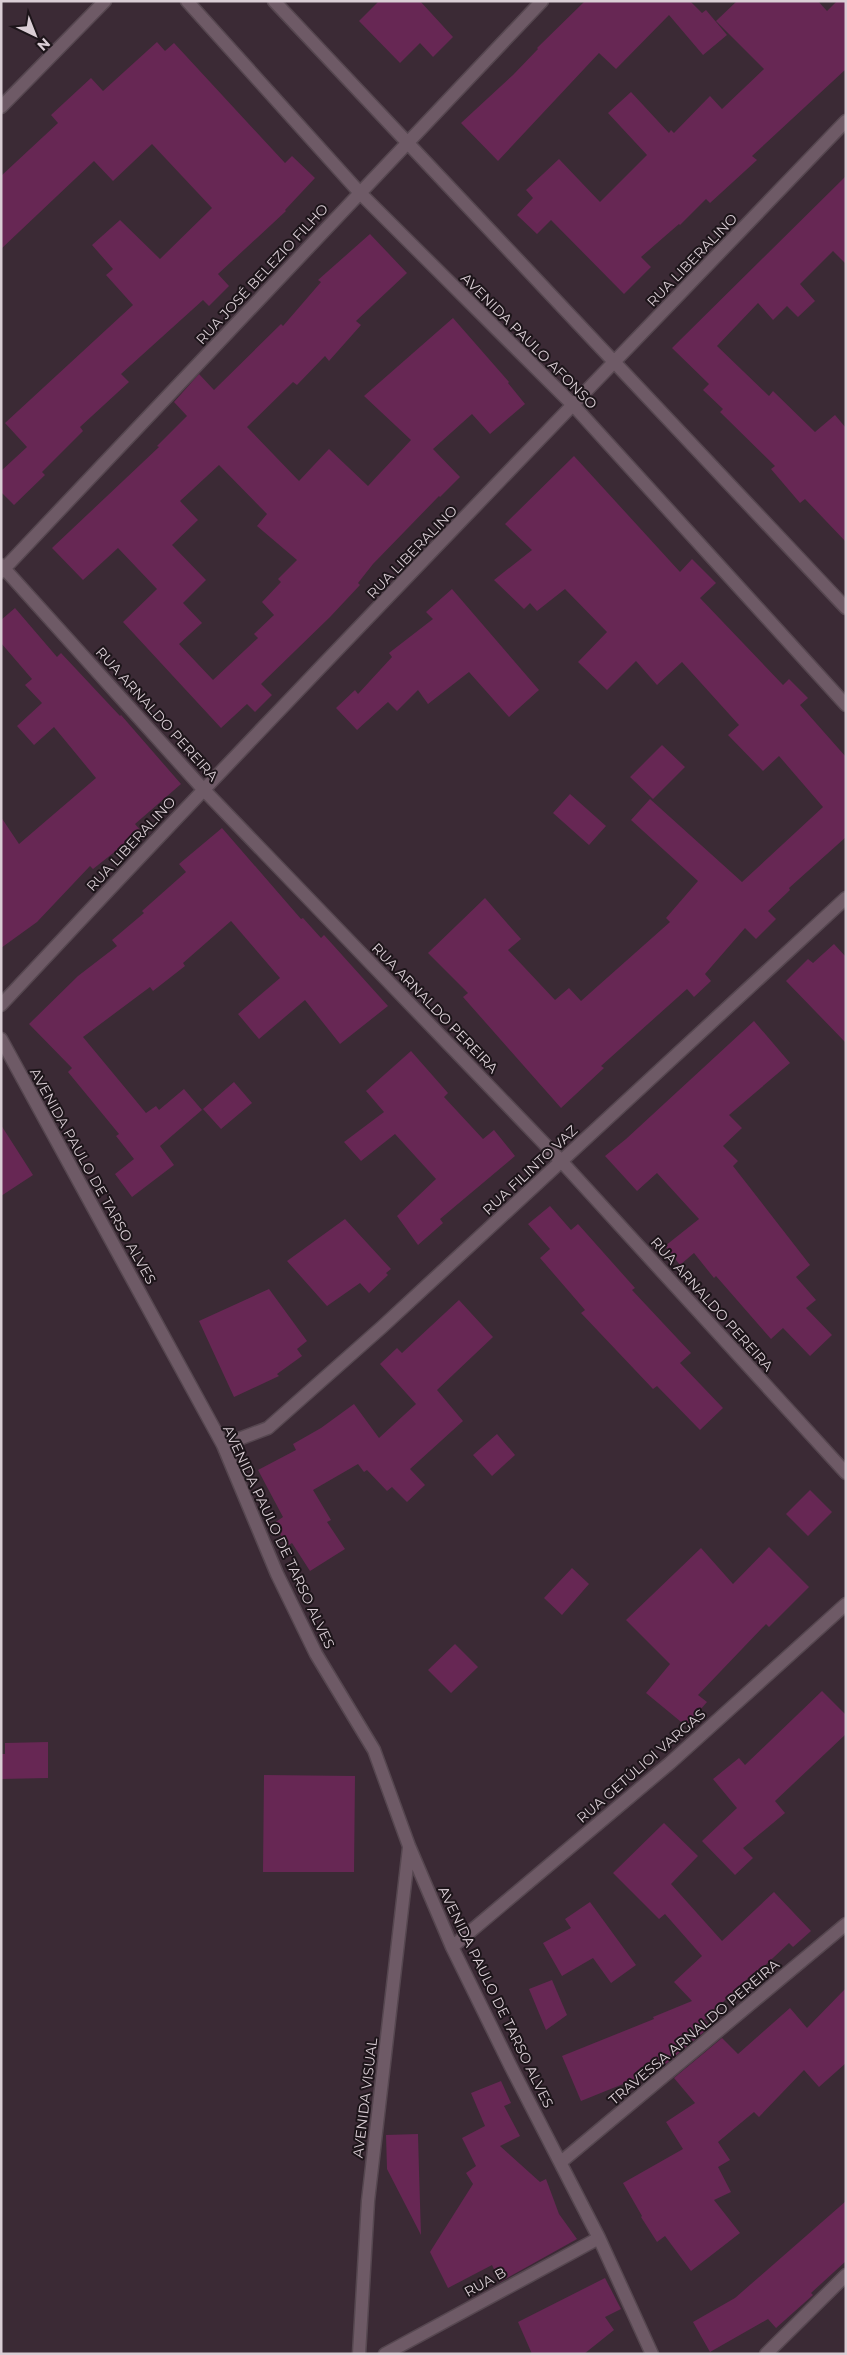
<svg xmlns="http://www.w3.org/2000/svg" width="847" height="2355" font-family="Montserrat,sans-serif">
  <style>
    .building { fill: #672754; fill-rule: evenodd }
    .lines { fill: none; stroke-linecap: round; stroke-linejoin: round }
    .minor-casing { stroke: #564750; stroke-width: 15 }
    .minor { stroke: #6e5a66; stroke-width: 12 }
    .labels { text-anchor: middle; stroke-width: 4; stroke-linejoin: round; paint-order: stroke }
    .street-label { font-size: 14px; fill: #daced5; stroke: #1d151a }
  </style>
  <rect width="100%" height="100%" fill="#3b2a35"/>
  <path class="building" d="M379,1H420L453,37L433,57L420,43L400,63L359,21Z
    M585,1H690L702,13L706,10L727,35L703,55L669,15L616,69L599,53L498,161L461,123L513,75L538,49L537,48Z
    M737,1H818L827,11L837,1H846V69L752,156L757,160L710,203L706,199L680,225L679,224L641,257L651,267L624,294L551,220L537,234L517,215L533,198L526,190L559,159L600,202L647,155L608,113L631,92L669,133L671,130L674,133L710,96L722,109L764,69L716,21Z
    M157,42L165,51L174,43L285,163L292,156L315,178L285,210L286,211L218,274L229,286L209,306L203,300L121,374L129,382L80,427L83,431L42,472L45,475L14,505L1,492V471L27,447L5,423L133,305L106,275L113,269L92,245L120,220L160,259L212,208L152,144L113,181L94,161L1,249V176L58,123L51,115L91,78L103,91Z
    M846,176V264L833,251L800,284L815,301L798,317L787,306L773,320L758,303L717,346L769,396L773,391L815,432L835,415L846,428V542L805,499L800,503L771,469L775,466L720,412L723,409L703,390L709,384L672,348Z
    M370,234L407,273L356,321L361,325L329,361L325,356L297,385L293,382L247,427L299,481L329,449L368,486L411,440L364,396L453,318L509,382L508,383L525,404L490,434L472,414L433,449L460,477L440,497L439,496L373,564L358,583L360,585L330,617L261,684L272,695L255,712L247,704L221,728L123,622L157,589L118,548L83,580L52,548L159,447L157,446L187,416L174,402L199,374L214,390L281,324L283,326L321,282L318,280ZM219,465L267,514L257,526L297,560L278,579L281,582L262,602L274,615L254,634L258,638L213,680L179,644L202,623L183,603L206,580L172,545L198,520L180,501Z
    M574,456L680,572L692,559L716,583L700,598L783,685L789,679L808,698L800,705L846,757V837L789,888L790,890L768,911L776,919L756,939L745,928L705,974L711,981L694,997L687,989L601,1066L604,1068L561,1108L463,997L468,993L428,953L485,898L521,939L508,950L555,1000L569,988L581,1001L670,922L666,918L698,881L631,820L650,799L742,882L823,807L779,756L763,771L728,735L739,725L682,662L657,685L636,661L607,690L578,662L607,632L565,589L537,611L530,603L524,609L494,580L532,550L505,524Z
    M452,589L539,690L509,717L469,672L428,704L418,690L397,711L388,702L357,730L336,708L355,690L358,694L392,657L389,653L433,619L426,612Z
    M15,608L57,657L61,653L120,716L121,715L181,784L135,824L141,831L93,869L90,866L37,922L1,948V817L19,844L96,778L54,727L34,745L17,726L42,703L25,685L32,679L1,643V620Z
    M662,745L685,767L653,799L630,777Z
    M570,794L606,826L589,845L553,813Z
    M222,828L301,919L303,918L321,938L324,935L388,1006L340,1044L305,1000L259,1039L238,1014L280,978L231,921L183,963L185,966L153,991L150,987L83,1037L146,1113L156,1106L159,1110L184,1089L202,1110L160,1146L174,1165L132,1197L115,1174L134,1159L116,1136L119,1134L68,1072L72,1068L29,1024L78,976L117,946L112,940L144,913L142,911L186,872L179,864Z
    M834,944L846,957V1043L786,981L808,959L813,963Z
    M754,1021L790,1063L729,1115L742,1128L723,1146L738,1161L733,1166L810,1265L796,1277L816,1300L806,1308L832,1335L810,1356L783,1328L771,1339L716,1276L714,1278L694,1253L680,1265L665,1246L699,1219L657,1173L637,1191L605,1156L626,1139Z
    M411,1051L448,1093L444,1097L483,1139L494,1130L515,1156L440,1219L443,1223L418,1245L397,1216L436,1179L395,1134L361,1161L344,1142L384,1112L366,1091Z
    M234,1082L252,1103L221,1129L203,1109Z
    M1,1125L33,1175L1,1196Z
    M550,1206L571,1230L578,1224L635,1288L632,1290L691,1353L680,1363L723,1408L700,1430L657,1386L653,1389L581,1313L585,1310L540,1258L550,1249L528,1224Z
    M345,1219L391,1269L386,1273L388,1275L369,1293L360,1283L327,1306L287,1261Z
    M269,1289L307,1341L297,1349L302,1356L277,1374L279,1376L234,1397L199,1321Z
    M459,1300L493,1337L437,1390L463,1421L410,1469L425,1485L407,1502L392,1487L387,1491L367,1470L364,1472L358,1464L313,1490L331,1520L327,1522L345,1549L310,1571L292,1543L287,1546L274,1523L283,1517L258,1470L296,1450L293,1444L321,1428L354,1404L379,1438L416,1404L380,1364L397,1348L402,1353Z
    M497,1434L515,1455L492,1476L473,1455Z
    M810,1490L832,1512L808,1536L786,1514Z
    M769,1547L809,1587L769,1627L766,1624L698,1695L707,1702L686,1726L646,1693L670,1664L626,1620L701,1548L733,1584Z
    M572,1568L589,1584L562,1615L544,1598Z
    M455,1644L478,1667L451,1693L428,1670Z
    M822,1691L846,1715V1734L775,1801L785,1813L743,1848L753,1858L735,1875L702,1841L737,1808L713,1779L739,1758L745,1765Z
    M48,1742V1778L1,1779V1754H5V1743Z
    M264,1775L355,1776L354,1872H263Z
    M664,1823L698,1856L671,1884L722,1941L774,1892L811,1931L793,1947L789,1943L759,1971L757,1970L704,2020L711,2026L660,2069L581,2101L562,2056L654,2019L653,2017L692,2001L674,1982L702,1956L665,1914L659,1919L613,1873Z
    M590,1902L636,1965L611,1983L593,1958L562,1976L543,1943L571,1928L565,1919Z
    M552,1980L567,2015L546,2030L529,1989Z
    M846,1988V2063L819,2087L804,2070L759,2117L754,2112L718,2142L730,2160L718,2167L731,2192L714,2200L740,2233L691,2271L665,2236L657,2242L641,2217L642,2216L623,2183L683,2149L666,2122L695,2103L674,2078L722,2038L738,2054L790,2008L807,2028Z
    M501,2081L511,2103L504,2106L520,2136L500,2146L540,2182L546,2179L559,2214L577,2239L500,2282L492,2265L448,2288L430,2252L473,2184L466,2173L476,2166L462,2138L485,2126L471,2093Z
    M418,2134L419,2171L421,2235L387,2169L386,2135Z
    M846,2201V2261L811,2293L813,2295L776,2328L768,2319L710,2352L693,2322L735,2298Z
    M605,2278L621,2309L605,2317L614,2330L584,2354H532L518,2322Z"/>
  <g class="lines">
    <defs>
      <path id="minor" d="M187,1L360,193L574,406L846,705
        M274,1L846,608
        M1,107L105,1
        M1,565L203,789L562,1162L846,1473
        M1,572L542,1
        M1,1005C279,707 564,415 846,121
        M1,1039L223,1445L277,1574L316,1654L374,1750L409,1846L452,1947L511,2067L599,2238L652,2354
        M223,1445L268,1428L382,1327L846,898
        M452,1947L670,1763L846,1604
        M561,2162L846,1924
        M359,2354L368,2201L409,1848
        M385,2354L599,2238
        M766,2354L846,2275"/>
    </defs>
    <use href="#minor" class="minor-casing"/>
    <use href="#minor" class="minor"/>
  </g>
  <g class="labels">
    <g class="street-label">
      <text transform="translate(692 260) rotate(-46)" y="5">RUA LIBERALINO</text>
      <text transform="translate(262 274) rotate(-47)" y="5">RUA JOSÉ BELEZIO FILHO</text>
      <text transform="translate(529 341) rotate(45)" y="5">AVENIDA PAULO AFONSO</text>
      <text transform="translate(412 552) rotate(-46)" y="5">RUA LIBERALINO</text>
      <text transform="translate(157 714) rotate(48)" y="5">RUA ARNALDO PEREIRA</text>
      <text transform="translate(131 844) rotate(-47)" y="5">RUA LIBERALINO</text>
      <text transform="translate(435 1008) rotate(46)" y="5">RUA ARNALDO PEREIRA</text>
      <text transform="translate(530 1170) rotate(-43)" y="5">RUA FILINTO VAZ</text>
      <text transform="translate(93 1176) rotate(61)" y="5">AVENIDA PAULO DE TARSO ALVES</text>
      <text transform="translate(712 1304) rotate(48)" y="5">RUA ARNALDO PEREIRA</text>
      <text transform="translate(279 1537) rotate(65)" y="5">AVENIDA PAULO DE TARSO ALVES</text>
      <text transform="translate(641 1766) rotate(-41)" y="5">RUA GETÚLIOI VARGAS</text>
      <text transform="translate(496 1997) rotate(64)" y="5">AVENIDA PAULO DE TARSO ALVES</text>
      <text transform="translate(694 2032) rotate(-40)" y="5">TRAVESSA ARNALDO PEREIRA</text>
      <text transform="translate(365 2098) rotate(-83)" y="5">AVENIDA VISUAL</text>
      <text transform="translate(485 2282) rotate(-29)" y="5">RUA B</text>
    </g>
  </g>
  <rect width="847" height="2355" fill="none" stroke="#daced5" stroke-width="5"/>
  <g transform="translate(35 35) rotate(137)" stroke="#1d151a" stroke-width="4" paint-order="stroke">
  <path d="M0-4L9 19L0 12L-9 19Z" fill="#daced5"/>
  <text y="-8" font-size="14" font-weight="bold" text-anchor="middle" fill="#daced5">N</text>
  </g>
</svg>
